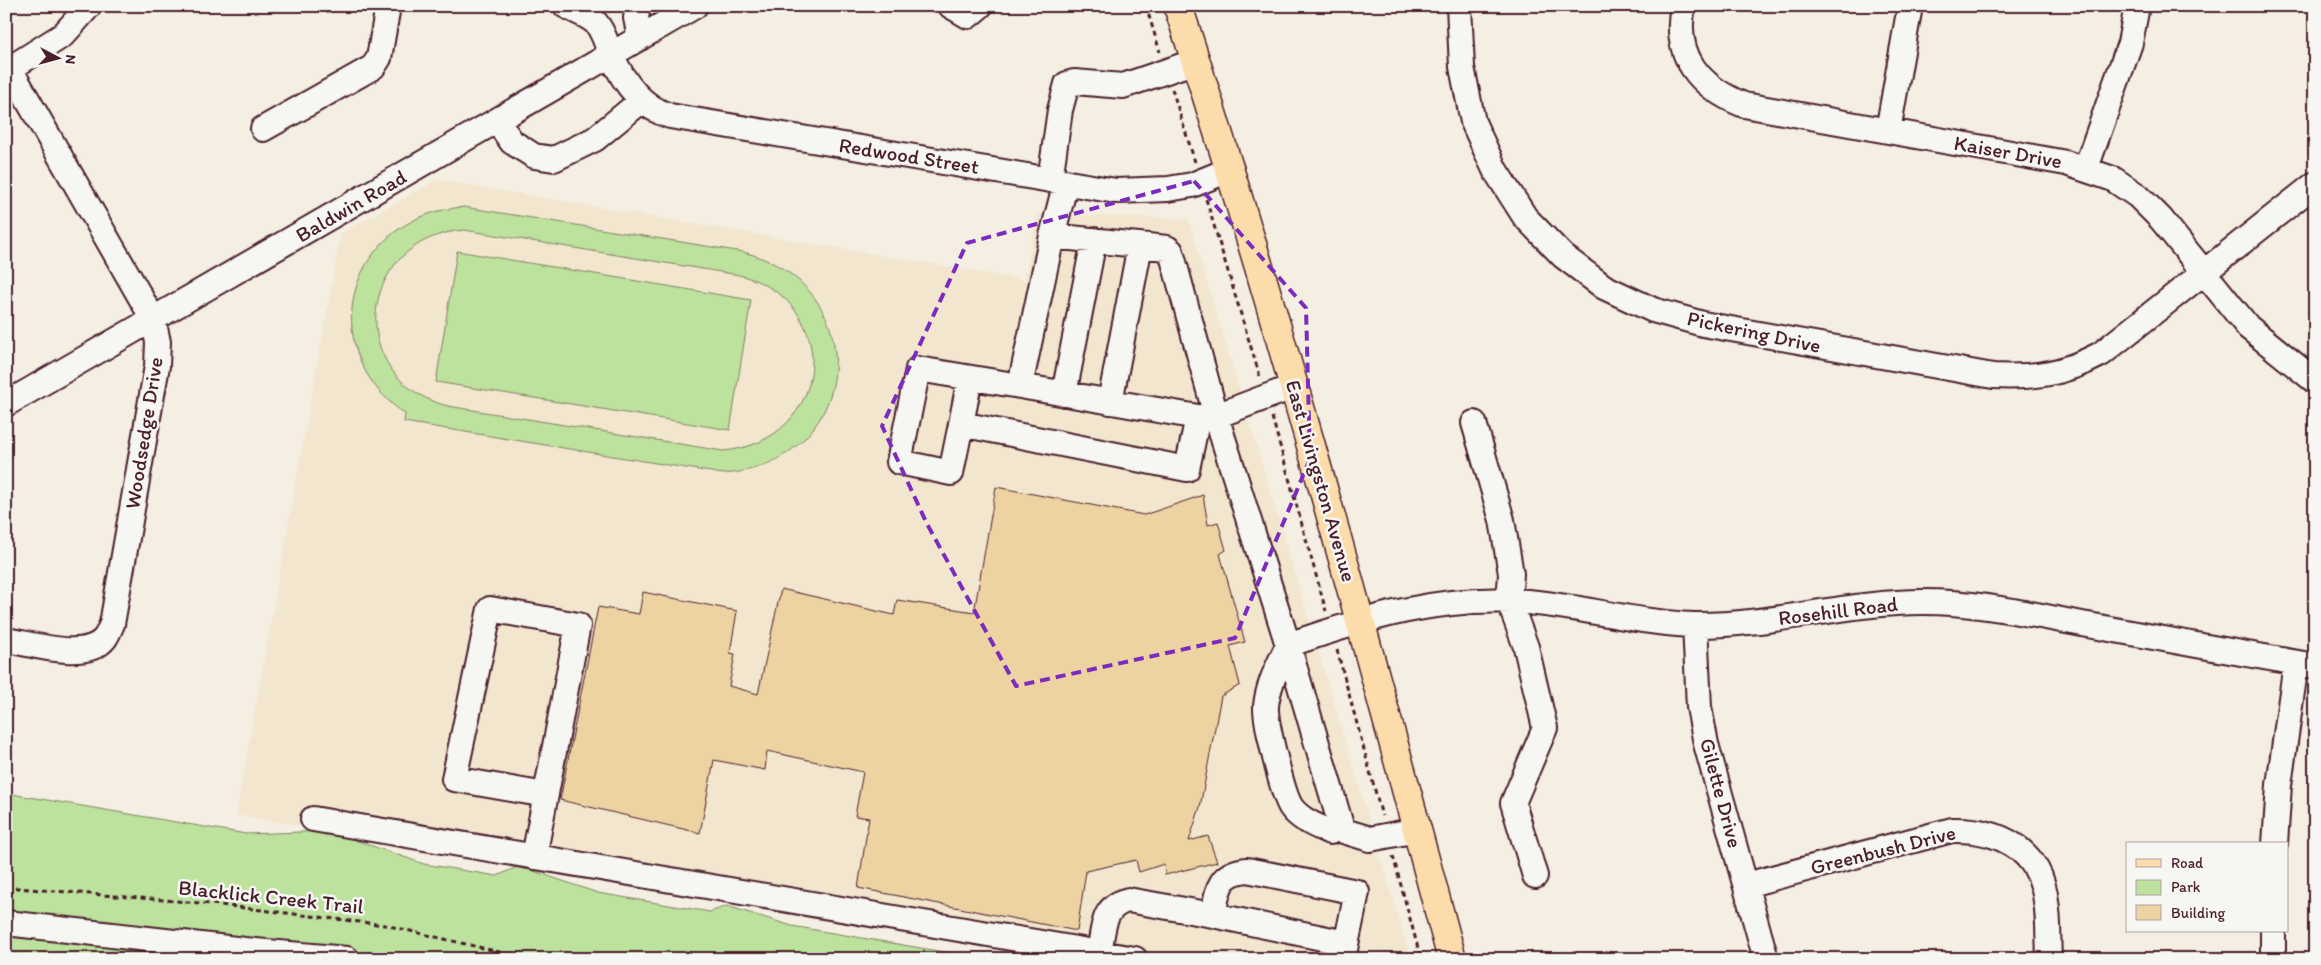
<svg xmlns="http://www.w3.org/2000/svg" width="2321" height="965" font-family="Itim,sans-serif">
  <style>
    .built { fill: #f2e6cf }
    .green { fill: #bce29d; stroke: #838064; fill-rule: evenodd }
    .building { fill: #edd2a2; stroke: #4a1f2b }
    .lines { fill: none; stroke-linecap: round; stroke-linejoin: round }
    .minor-casing { stroke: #4a1f2b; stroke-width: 28 }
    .major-casing { stroke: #4a1f2b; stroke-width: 31 }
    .path { stroke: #4a1f2b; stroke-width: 3; stroke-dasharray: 5 4; stroke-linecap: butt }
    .minor { stroke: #f6f6f2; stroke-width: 24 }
    .major { stroke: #fddcac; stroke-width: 28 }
    .marked { fill: none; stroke: #7b2cbf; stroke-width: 4; stroke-dasharray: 10 6; stroke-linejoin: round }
    .labels { text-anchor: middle; stroke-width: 5; stroke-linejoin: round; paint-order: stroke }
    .street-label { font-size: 21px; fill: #4a1f2b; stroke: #f6f6f2 }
  </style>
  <rect width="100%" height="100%" fill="#f4efe2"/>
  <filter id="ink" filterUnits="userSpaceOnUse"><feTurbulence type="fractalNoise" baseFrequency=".02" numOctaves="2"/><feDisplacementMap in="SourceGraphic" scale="10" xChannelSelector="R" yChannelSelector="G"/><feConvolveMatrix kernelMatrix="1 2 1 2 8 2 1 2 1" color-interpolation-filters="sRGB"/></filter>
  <g filter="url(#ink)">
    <path class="built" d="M437,180L1025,280L1037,214L1188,219L1411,959H1057L236,815L341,233Z"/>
    <path class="green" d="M464,207L743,252C877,286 861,464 723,474L404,422L405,414C310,348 349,215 464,207ZM464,230L739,275C845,301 832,442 723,451L448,406C343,380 356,239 464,230Z
      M457,251L751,300L730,430L436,382Z
      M6,793L246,834L329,831L424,864L497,876L519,866L598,893L710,912L727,906L792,926L985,959H6Z"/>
    <path class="building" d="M996,487L1144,515L1203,495L1208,525L1218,522L1226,550L1220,554L1245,642L1230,646L1240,685L1221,696L1200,807L1189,841L1208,836L1217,862L1165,875L1164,864L1139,872L1136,860L1086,871L1077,931L858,888L869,818L855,816L863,772L767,751L765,770L714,760L700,833L560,800L598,607L639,614L643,592L737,611L730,653L735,654L729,686L758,694L781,589L894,615L897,600L974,612Z"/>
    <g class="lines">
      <defs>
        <path id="minor" d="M566,6C576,12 588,15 596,23C604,32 606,44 611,54C623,82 641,107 670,116L1116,191L1168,189L1192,185L1231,169
          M638,6L636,18L640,38
          M951,6L968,16L980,6
          M1459,6L1462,67L1473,122L1495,170L1525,217L1563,256L1604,287L1653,310L1703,324L1993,376C2035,378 2063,374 2101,354L2315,184
          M1683,6C1673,56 1699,87 1744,105L2066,163L2113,179L2138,196L2161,219L2248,327L2315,381
          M6,71L63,35L89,6
          M497,121L512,142L534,156L554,159L595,139L641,101
          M263,129L373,67L379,58L388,6
          M1888,131L1910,6
          M2086,168L2130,43L2137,6
          M1050,180L1060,110L1067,84L1074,82L1123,86L1196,61
          M1052,236L1020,386L1198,417L1216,416L1171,251L1167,248L1052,236L1066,182
          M1020,386L918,369L899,462L951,473L961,424L1187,469L1198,417
          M1295,386L1216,416L1288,645C1366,618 1444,594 1528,602C1584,607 1638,623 1694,625C1771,626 1846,602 1923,602C1979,602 2033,615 2088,625C2164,639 2239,653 2315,666
          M1064,394L1094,240
          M1110,402L1140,245
          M6,404L695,6
          M1474,423L1502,520L1511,574L1509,601L1526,647L1545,728L1513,803L1535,876
          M961,424L970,378
          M1695,625L1699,707L1706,744L1766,959
          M6,640C32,644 87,662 105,638C108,634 110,628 112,624L157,366L158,342L153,319L10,69
          M313,819L1135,959
          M1337,829L1340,822L1288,645C1279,665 1268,684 1266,706C1265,722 1283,795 1291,807C1300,820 1317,826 1330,832L1337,829L1370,839L1417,830
          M2275,844L2279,785L2296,663
          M534,857L578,625L490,609L454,779L546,795
          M1746,885L1952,830C1999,829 2040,849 2046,901C2049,920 2048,940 2049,959
          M1213,915L1346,943
          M6,923L245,950L347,959
          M2273,931V959
          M1099,953C1104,929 1101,907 1128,900L1213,915C1218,890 1218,873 1247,870L1357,892L1343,959"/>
        <path id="major" d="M1178,6C1280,321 1366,640 1452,959"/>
      </defs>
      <use href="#minor" class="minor-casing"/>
      <use href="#major" class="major-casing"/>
      <path class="path" d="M1146,6L1160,52
        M1172,89L1195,162
        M1206,199L1260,377
        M1272,417L1326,611
        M1337,650L1382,816
        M1393,856L1421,959
        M6,887L212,904L385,925L529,959"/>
      <use href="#minor" class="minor"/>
      <use href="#major" class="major"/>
    </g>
  </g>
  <path class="marked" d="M1194,181L1306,308L1310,459L1235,638L1016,686L927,524L882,426L967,243Z"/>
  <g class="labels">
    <g class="street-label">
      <text transform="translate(2008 152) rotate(10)" y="7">Kaiser Drive</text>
      <text transform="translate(909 156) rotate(9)" y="7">Redwood Street</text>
      <text transform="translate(351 206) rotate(-30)" y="7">Baldwin Road</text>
      <text transform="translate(1754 332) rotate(12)" y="7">Pickering Drive</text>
      <text transform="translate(144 433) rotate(-81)" y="7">Woodsedge Drive</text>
      <text transform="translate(1321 481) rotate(74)" y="7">East Livingston Avenue</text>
      <text transform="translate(1838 611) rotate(-7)" y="7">Rosehill Road</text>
      <text transform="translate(1721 793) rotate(75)" y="7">Gilette Drive</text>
      <text transform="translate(1883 850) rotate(-14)" y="7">Greenbush Drive</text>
      <text transform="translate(271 897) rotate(6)" y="7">Blacklick Creek Trail</text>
    </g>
  </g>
  <rect width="2321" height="965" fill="none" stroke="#f6f6f2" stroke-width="25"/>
  <rect x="12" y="12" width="2296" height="940" fill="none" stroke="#4a1f2b" stroke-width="2" filter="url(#ink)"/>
  <rect x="2126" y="842" width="162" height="90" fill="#f6f6f2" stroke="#b1a0a2"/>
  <rect x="2136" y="859" width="25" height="8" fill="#fddcac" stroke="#b1a0a2"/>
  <text x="2171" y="868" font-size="15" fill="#4a1f2b">Road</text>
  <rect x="2136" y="880" width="25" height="15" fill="#bce29d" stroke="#b1a0a2"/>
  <text x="2171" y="892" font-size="15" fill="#4a1f2b">Park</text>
  <rect x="2136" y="905" width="25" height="15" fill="#edd2a2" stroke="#b1a0a2"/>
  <text x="2171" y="918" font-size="15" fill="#4a1f2b">Building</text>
  <g transform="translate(58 58) rotate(96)" stroke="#f6f6f2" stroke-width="4" paint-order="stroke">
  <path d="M0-4L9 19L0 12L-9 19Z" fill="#4a1f2b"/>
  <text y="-8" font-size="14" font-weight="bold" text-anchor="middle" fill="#4a1f2b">N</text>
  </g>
</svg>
